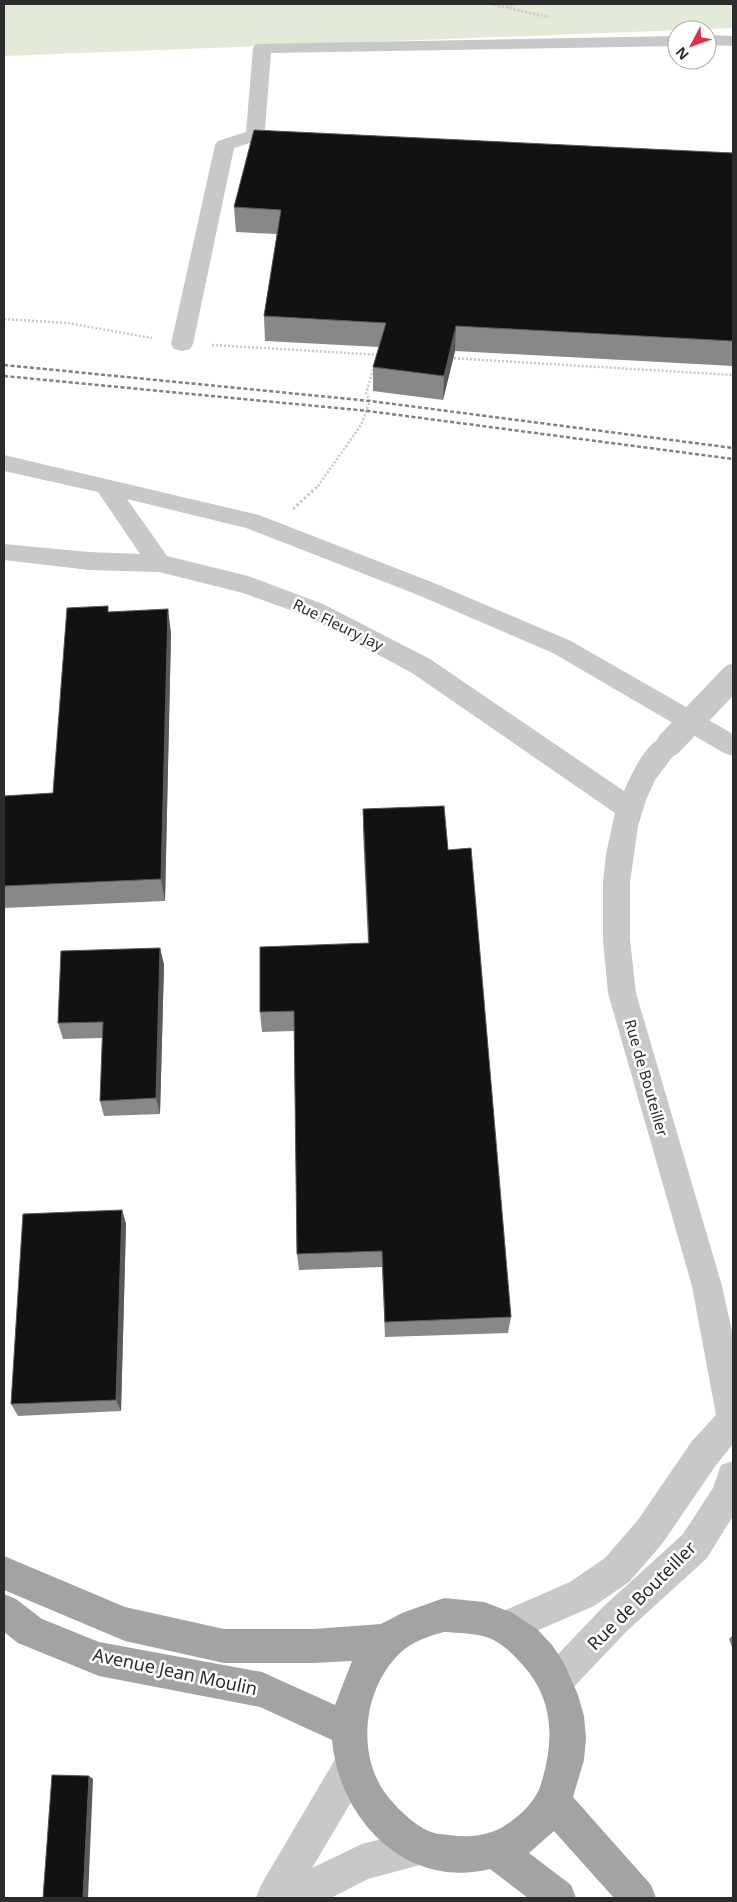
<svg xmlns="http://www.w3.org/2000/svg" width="737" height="1902" font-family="'Noto Sans',sans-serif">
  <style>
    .green { fill: #e3ead8 }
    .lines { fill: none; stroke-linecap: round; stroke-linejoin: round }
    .path-far1 { stroke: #c8c8c8; stroke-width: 2.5; stroke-dasharray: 2 2; stroke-linecap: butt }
    .path { stroke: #c8c8c8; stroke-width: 3; stroke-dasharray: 2.5 2.5; stroke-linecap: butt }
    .minor { fill: #c8c8c8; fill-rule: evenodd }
    .major { fill: #a3a3a3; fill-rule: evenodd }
    .rail { stroke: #808080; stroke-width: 2.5; stroke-dasharray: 4 2.5; stroke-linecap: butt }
    .minor-bridge { stroke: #c8c8c8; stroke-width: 26 }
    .wall { fill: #888 }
    .shaded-wall { fill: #595959 }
    .building { fill: #121212; stroke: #595959 }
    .labels { text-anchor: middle; stroke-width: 5; stroke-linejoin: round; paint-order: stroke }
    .street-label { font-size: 15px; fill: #2b2b2b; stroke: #fff }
    .near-street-label { font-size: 18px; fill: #2b2b2b; stroke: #fff }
  </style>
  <rect width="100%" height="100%" fill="#fff"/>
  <path class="green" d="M4,4H733V28L4,56Z"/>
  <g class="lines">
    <path class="path-far1" d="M490,4L549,17
      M507,7L517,4
      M4,319L67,323L152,338
      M212,345L381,355
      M450,358L733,375
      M318,486L361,425L370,401L366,393L374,367"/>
    <path class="path" d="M293,509L319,485"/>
    <path class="minor" d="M707,35L733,36V46L707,45Z
      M677,36V46L271,53L265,130L297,133L300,137L297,141L290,143L256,141L234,148L193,344L190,349L182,351L174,349L171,344L215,145L218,141L246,132L253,48L256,44Z
      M4,455L259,515L434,583L571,641L733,734V756L724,753L553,653L418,595L246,528L127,499L167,556L248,576L323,604L430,659L624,791C633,771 652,727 679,736L683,743L655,780L646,800L638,826L630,882V940L636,993L722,1286L733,1336V1444L716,1465L662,1544L629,1582L594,1606L506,1644L494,1639L489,1627L494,1615L570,1582L605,1558L638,1520L692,1441L716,1415L692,1286L608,993L603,940V882L606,854L615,813L412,673L307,616L243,593L159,572L89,570L4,560V544L89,552L140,554L98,492L4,471Z
      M733,1461V1516L707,1558L626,1632L568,1693L556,1698L544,1693L539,1681L544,1669L602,1608L683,1534L713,1488L721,1465Z
      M353,1746L366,1751L371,1764L366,1777L312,1868L362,1844L420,1829L433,1834L438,1847L433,1860L420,1865L368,1879L331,1898H256L261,1885L340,1751Z"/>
    <path class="major" d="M4,1556L125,1607L224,1629H314L381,1624L402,1613L444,1598L484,1602L511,1612L537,1629L552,1645L564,1663L578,1695L584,1716L586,1738L584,1760L573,1797L651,1885L656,1898H614L554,1831L529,1853L571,1885L576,1898H528L490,1869C406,1890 339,1819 332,1740L260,1707L99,1676L18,1643L4,1632V1594L16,1599L42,1619L99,1642L262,1672L335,1705L352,1661L314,1663H224L125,1641L4,1590ZM444,1632C459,1633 475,1633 489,1638C500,1642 511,1652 519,1661C554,1697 555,1738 541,1784C536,1802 517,1819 501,1828C485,1836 467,1838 449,1835C443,1834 436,1834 431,1832C420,1828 408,1818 400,1810C392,1802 384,1793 379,1783C356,1740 368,1678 406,1648C417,1640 430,1636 444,1632Z"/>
    <path class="rail" d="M4,365L370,401L733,448
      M4,376L368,411L733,459"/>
    <path class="minor-bridge" d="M670,743L733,677"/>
  </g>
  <path class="wall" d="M733,153V366L455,351L443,400L373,391V367L379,347L265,341L264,316L277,234L236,232L234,207Z
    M109,612L171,633L165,901L4,908V796L53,793Z
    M363,809L448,850L511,1317L508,1333L385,1337L382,1267L299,1270L297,1254L294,1031L262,1032L260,1012L368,943L363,831Z
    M160,948L164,965L160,1114L104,1116L100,1101L102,1038L63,1039L58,1023Z
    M122,1210L126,1224L121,1411L18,1416L11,1404Z
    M733,1635V1650L729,1639Z"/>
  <path class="shaded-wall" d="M456,326L455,351L443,400L444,376Z
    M168,609L171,633L165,901L161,879Z
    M160,948L164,965L160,1114L156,1098Z
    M122,1210L126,1224L121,1411L116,1400Z
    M89,1776L93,1779L88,1898H83Z"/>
  <path class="building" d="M254,130L733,153V341L456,326L444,376L373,367L386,323L264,316L281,210L234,207Z
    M108,606V612L168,609L161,879L4,886V796L53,793L67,608Z
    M444,806L448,850L471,848L511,1317L385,1322L382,1251L297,1254L294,1011L260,1012V947L369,943L363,809Z
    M160,948L156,1098L100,1101L103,1022L58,1023L61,951Z
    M122,1210L116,1400L11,1404L23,1214Z
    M52,1775L89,1776L83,1898H43Z"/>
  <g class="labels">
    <g class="street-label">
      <text transform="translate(338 625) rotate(26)" y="5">Rue Fleury Jay</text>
      <text transform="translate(646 1078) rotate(74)" y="5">Rue de Bouteiller</text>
    </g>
    <g class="near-street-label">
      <text transform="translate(642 1596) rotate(-45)" y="6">Rue de Bouteiller</text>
      <text transform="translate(175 1672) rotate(12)" y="6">Avenue Jean Moulin</text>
    </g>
  </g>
  <rect width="737" height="1902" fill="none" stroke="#2b2b2b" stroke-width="10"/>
  <g transform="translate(692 45) rotate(229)"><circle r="24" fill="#ffffff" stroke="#aaaaaa"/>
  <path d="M0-4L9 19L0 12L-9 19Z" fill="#e62a49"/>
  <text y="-8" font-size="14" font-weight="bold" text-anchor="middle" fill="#2b2b2b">N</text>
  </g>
</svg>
